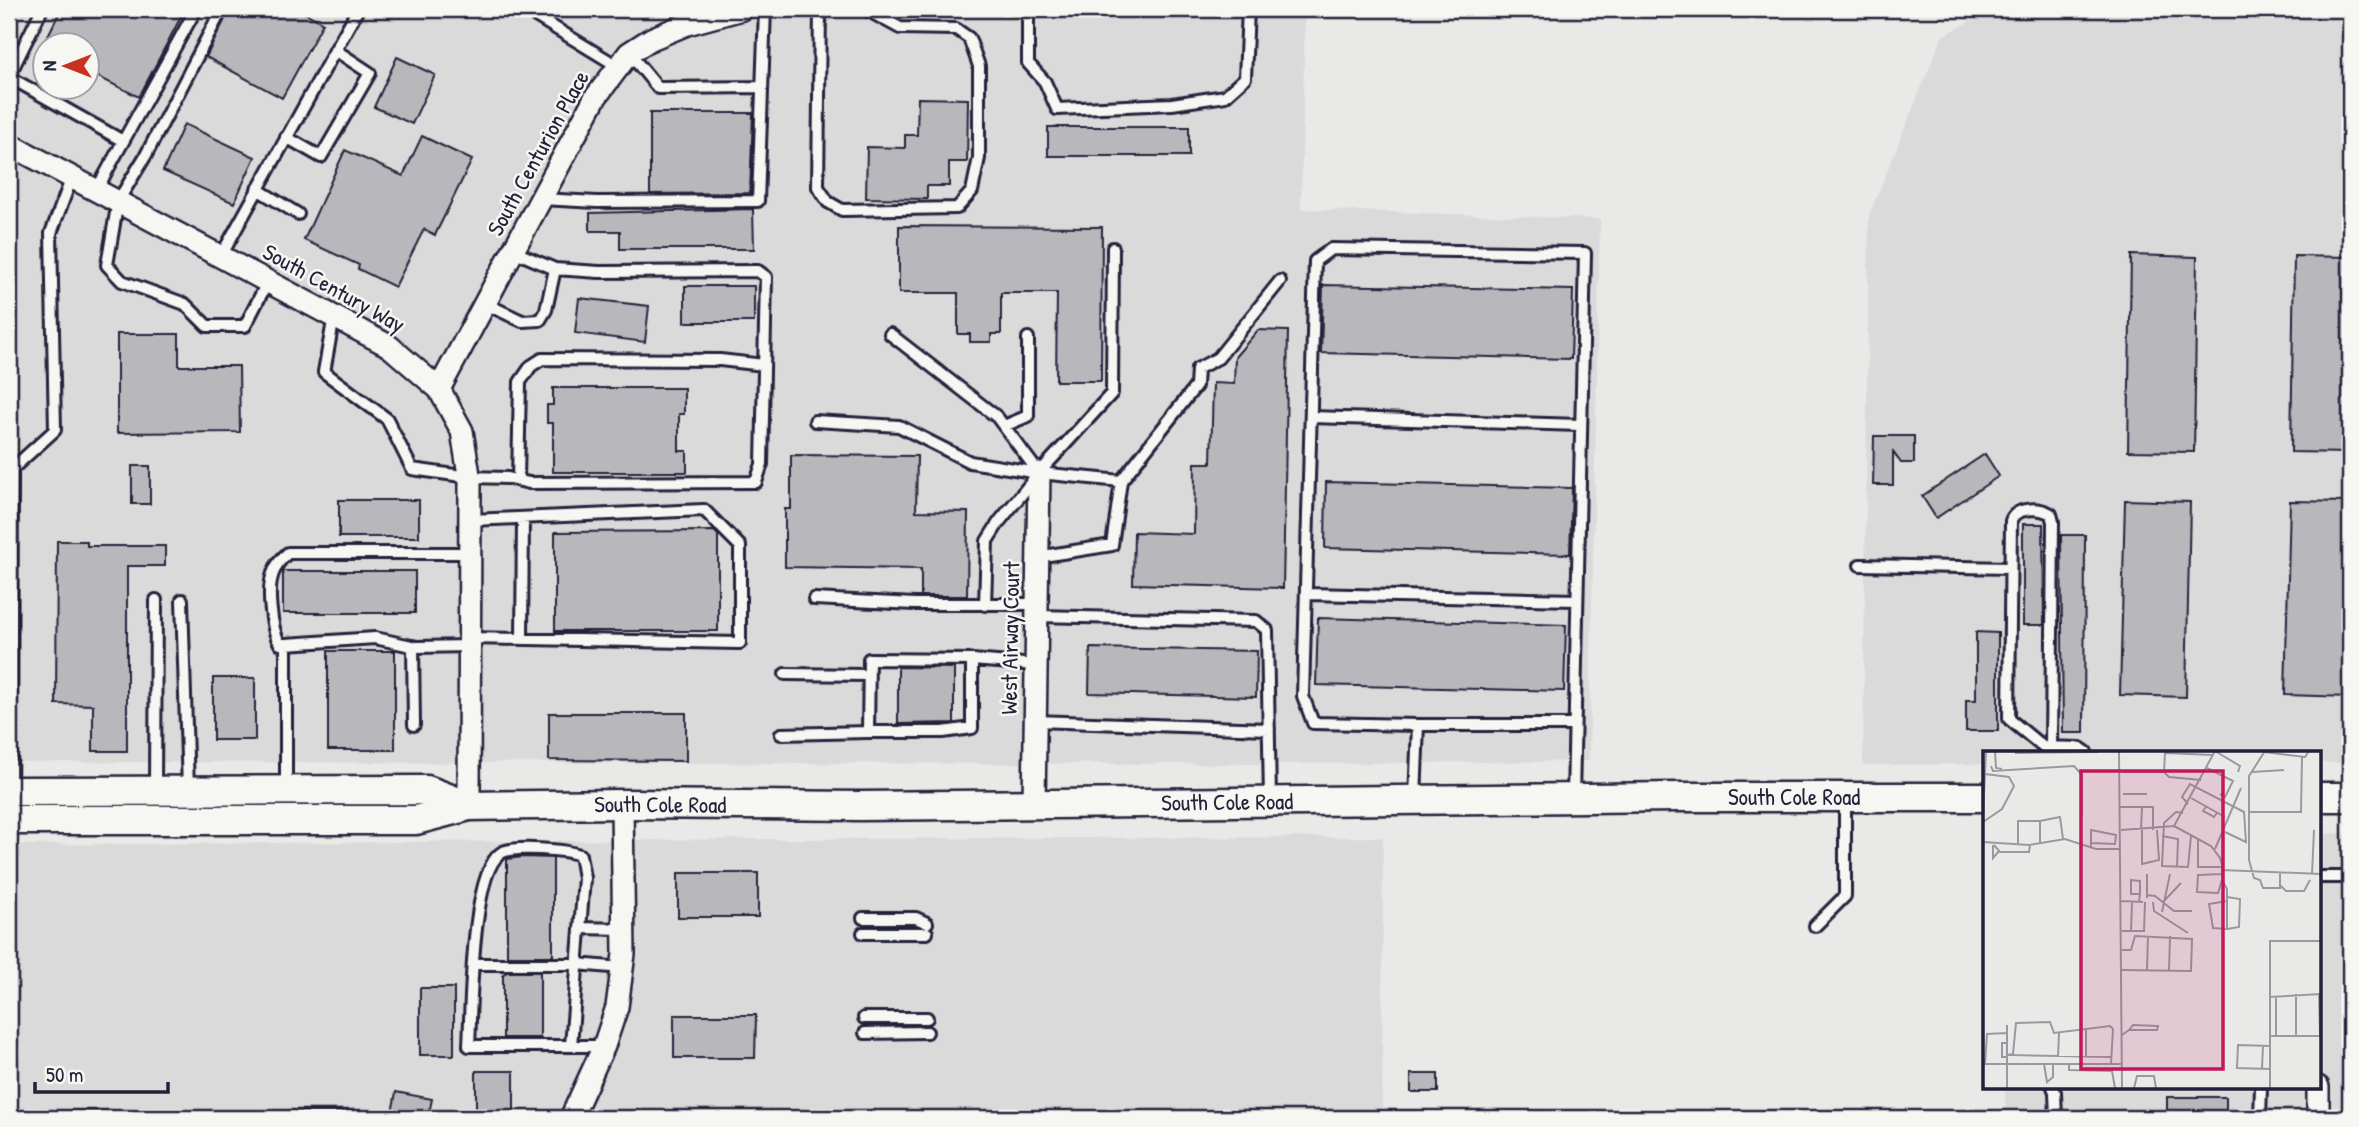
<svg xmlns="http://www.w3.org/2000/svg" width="2359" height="1127" font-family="'Patrick Hand',sans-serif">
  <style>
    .built { fill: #dadada; fill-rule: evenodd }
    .building { fill: #b8b8bc; stroke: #22223b; stroke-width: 2 }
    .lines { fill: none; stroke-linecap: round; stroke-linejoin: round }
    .lane-casing { stroke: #22223b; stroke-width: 16 }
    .street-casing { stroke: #22223b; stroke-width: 26 }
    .secondary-casing { stroke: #22223b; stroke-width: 33 }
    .lane { stroke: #f6f6f2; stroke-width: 10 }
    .street { stroke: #f6f6f2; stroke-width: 21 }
    .secondary { stroke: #f6f6f2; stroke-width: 28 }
    .labels { text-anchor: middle; stroke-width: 5; stroke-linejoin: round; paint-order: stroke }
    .street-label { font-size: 23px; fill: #22223b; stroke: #f6f6f2 }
    .inset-road { fill: none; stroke: #9999a2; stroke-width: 2 }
    .view { fill: #c2185b; fill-opacity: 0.15; stroke: #c2185b; stroke-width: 3.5 }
    .inset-edge { fill: none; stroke: #22223b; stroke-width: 3.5 }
  </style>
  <rect width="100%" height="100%" fill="#e9e9e7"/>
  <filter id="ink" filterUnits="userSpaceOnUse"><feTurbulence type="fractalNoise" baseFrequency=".0143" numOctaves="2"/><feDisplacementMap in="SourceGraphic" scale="14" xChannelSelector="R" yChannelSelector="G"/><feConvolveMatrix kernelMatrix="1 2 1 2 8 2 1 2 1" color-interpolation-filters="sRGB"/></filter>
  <g filter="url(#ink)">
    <path class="built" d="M9,9H1305L1301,209L1600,219L1589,761L1287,764L9,762ZM46,46H88V88H46Z
      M1992,9H2350V763H2319V752H1984V764L1863,765L1869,215L1942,37Z
      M2350,833V1118H2005V1087H2319V834Z
      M1383,837L1382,1118H9V845L772,839Z"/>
    <path class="building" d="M61,9H185L139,97L88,72V46H43Z
      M230,9H298L323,23L282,98L206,57Z
      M397,57L435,75L412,124L374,107Z
      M918,98L968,99L967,162H949V186H927V199L866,198L867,147L905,148V135H917Z
      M650,113H753L750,193L650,194Z
      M184,124L255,157L234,203L163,171Z
      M1048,127H1189V156H1048Z
      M422,136L472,160L435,235L424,229L395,287L358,269L359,265L304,240L345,150L403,176Z
      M753,209L754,249H620V231H590V213Z
      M899,226L1102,227L1101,381H1056L1057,293H1001V334H991V342H970V334H958V293H899Z
      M2131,255L2197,257L2194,452L2128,451Z
      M2294,256L2350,257V453L2291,452Z
      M1323,285L1573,290L1571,359L1321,353Z
      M685,286H754V322H685Z
      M579,298L649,306L645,342L575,333Z
      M1258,330L1288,331L1283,588L1133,584L1134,532L1194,534L1195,463H1211L1213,383L1234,384L1235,357Z
      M117,334H179V366H239L240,432L117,433Z
      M553,388H684V414H679V451H687V472H553V423H547V405H553Z
      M1874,436H1914V463H1901L1893,452V485H1873Z
      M1985,454L1999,476L1936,518L1922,496Z
      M791,455L917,456L916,511L968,512L967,596H921V569L785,567V509H791Z
      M132,466H150V504H132Z
      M1326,482L1572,488L1570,554L1325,548Z
      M339,500H419V537H339Z
      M2125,500L2190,502L2186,697L2120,695Z
      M2290,501L2350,502V697L2285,695Z
      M2023,524H2043L2044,625H2023Z
      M714,531L718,535V631H555V532Z
      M2061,535H2085L2084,733H2063Z
      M57,541H87V546H165V566H127V751H93V705L56,704Z
      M283,571H415V613H283Z
      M1318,618L1566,625L1564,691L1316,685Z
      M1976,632L1998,633V731H1966V700H1976Z
      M1090,648L1257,651L1256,697L1089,693Z
      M328,651H395V750H328Z
      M898,667L954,668V723L898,724Z
      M213,678H255V740H213Z
      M549,713H686V761L549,760Z
      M523,857L553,858V956H507V859Z
      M678,873H758V917H678Z
      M507,972H540V1038H503V974Z
      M420,988H454V1055H420Z
      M674,1015H756L755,1058H674Z
      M476,1071H514V1118H476Z
      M1411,1074H1438V1092H1411Z
      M396,1092L432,1099L428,1118H391Z
      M2167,1097H2226V1118H2167Z"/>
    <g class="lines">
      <defs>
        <path id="lane" d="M222,9L146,155L118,201L107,265L122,281L185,304L207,326H245L268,281
          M524,9L619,67
          M820,9L818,187L828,202L842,210L957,208L972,191L979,158V66L969,38L956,29L900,28L865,9
          M1028,9V63L1045,82L1057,109L1172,104L1225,96L1245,78L1248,9
          M629,53L658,88L762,87
          M9,76L42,9
          M9,77L123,141
          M286,137L321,157L370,73L335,50
          M97,189L196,9
          M257,189L298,214
          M541,199L597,202L758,201L765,9
          M221,256L358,9
          M486,304L522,321L540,320L546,310L555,269
          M334,316L324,372L387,419L412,469L469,477L508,478L529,483L756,482L762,464L766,277L758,271L599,272L555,269L513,251
          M890,334L997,417L1039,473
          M1311,417L1580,425
          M815,421L899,426L970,462L1039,473L1121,481
          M1004,426L1028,416V338
          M518,480L520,382L531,366L542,359L720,360L764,365
          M1037,557L1112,545L1121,481L1196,386L1197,369L1218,358L1280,281
          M1860,565L2010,568
          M1307,594L1577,600
          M814,599L915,604H1037
          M182,600L188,789
          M985,605L987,541L999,522L1039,473L1112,393L1113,248
          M1037,616L1256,621L1267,630L1270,800
          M469,638L740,643V546L704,510L470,520
          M522,639L523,518
          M286,644H280C271,629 266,587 274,571C277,563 282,558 288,553H470
          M413,646L414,725
          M972,660V728L943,732H868L869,659L972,660L1036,665
          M785,674L868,675
          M1035,721L1269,729
          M1418,725H1574
          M781,734L868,732
          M2051,747L2053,522L2051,514C2039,507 2015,507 2011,521L2009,719L2043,747L2080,748L2086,752
          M10,789L12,469L55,430L51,233L72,177
          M155,789L156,600
          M286,790V644L375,638L416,647L469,646
          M1415,799L1418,725L1313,723L1303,696L1315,261L1331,249L1585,253L1573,798
          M2319,877H2350
          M863,918H916L927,923
          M1815,926L1845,896V797
          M580,928L624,929
          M863,933H927
          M474,964H577L622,968
          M864,1018H927
          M865,1033L927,1032
          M571,1046L584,878L580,855C566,850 514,845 501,853C471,872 471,1009 469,1046H604
          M2053,1087L2055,1092L2056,1118
          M31,1118H356
          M2260,1118L2261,1087"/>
        <path id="street" d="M9,144L389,346L439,389L462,431L470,481L469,806
          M439,389L595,98L629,53L651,39L687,24L742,9
          M1034,804L1039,473
          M2318,1087V1118
          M571,1118L604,1046L617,1007L624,954L622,804"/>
        <g id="secondary">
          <path d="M9,791L427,790L469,806"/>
          <path d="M2319,797H2350"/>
          <path id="s1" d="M9,820H416L469,806L622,804L861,806L1679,797H1984"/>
        </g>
      </defs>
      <use href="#lane" class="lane-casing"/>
      <use href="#street" class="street-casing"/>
      <use href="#secondary" class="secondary-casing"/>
      <use href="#lane" class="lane"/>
      <use href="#street" class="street"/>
      <use href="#secondary" class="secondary"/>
    </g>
  </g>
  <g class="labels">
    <g class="street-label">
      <text transform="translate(538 153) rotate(-61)" y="8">South Centurion Place</text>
      <text transform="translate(334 288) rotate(29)" y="8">South Century Way</text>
      <text transform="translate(1010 638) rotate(-89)" y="8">West Airway Court</text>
      <text dy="8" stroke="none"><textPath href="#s1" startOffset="1787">South Cole Road</textPath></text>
      <text dy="8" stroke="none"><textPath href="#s1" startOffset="1220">South Cole Road</textPath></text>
      <text dy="8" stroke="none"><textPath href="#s1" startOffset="653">South Cole Road</textPath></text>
    </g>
  </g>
  <g transform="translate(1983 751)">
    <rect width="338" height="338" fill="#e9e9e7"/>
    <path class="inset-road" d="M12,0L13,17L19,18M136,0L139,337M232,0L257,15L255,21M282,0L266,25V109L271,127L277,129L280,137H297V122M281,1L322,6L326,0M32,2L115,1M338,10V50M8,15L10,20L91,15L99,24V65M224,17L250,30L242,46L237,43M140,21H181L186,26L218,29M181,21L182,2L230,4M269,21L301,19M140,43H164M208,47L242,66M205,53L199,46L207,33L261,61L263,91L242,81M137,56H159L158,79M159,56H170V79M223,56L220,60L231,66L234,62M266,61H318L319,6M200,62L193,61L181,72L179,115L205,116L208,85M0,67L3,0M57,70L77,66L80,88M0,71L19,58L31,35L26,26L2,23M191,75L228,95L237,107L239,114V129L235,142L214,141L215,124L239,123M138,79L191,75L232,0M159,79V113L176,109L174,79M179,85L195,88L194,116M215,88V116H239M0,91L46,94L82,88L113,98H137M10,94V107L16,100M11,94L17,101H46L47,94M35,94V70H57V92M108,96V79L133,84L132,93L108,92M232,98L258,37M239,119L338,123M329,123L331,79M239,129L244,138V178L230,177L226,153L244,150M297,134L303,140H321L327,129M164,144L172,145L191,160H209M164,147V123M138,150L160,151M156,151L157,143V130L148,129V143H157M170,151L171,160L205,182M180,151L198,132M179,161L187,123M244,178L256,176L257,148L244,146M139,180H161L162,151M148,180L149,151M139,199H148L152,185L209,188L208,220L139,219M164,219L165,185M186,220L187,185M336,243L337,285M293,245V285M286,246L338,243M24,274V337M103,279V306M139,284L146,279H174L175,275L150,274L146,279M287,285H338M313,285V243M24,292H19V306H24M287,295L255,294L254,317L287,318M24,304L30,303L33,272L67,271L71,282L127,275L130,278L128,313M29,304L128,306M75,306L76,282M0,313H139M2,313L4,283L24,282M61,313L64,331L70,326V313M86,313V319L129,320L132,337M279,318L280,295M151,337L154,325H171L173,337M287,337V190H338"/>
    <path class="view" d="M98,20H240V318H98Z"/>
    <rect width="338" height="338" class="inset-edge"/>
  </g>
  <rect width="2359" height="1127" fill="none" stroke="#f6f6f2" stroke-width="35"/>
  <rect x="18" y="18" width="2324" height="1092" fill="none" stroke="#22223b" stroke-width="2.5" filter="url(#ink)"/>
  <g transform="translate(66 66) rotate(270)"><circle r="33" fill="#f6f6f2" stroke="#a1a1a9" stroke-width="2"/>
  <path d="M0-5L12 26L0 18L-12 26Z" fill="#c8321e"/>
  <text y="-10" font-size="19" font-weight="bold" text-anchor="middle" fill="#22223b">N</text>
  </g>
  <path d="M35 1082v10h133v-10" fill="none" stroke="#22223b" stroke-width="3.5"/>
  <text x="46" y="1082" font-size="21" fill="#22223b" stroke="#f6f6f2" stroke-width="5" paint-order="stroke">50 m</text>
</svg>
